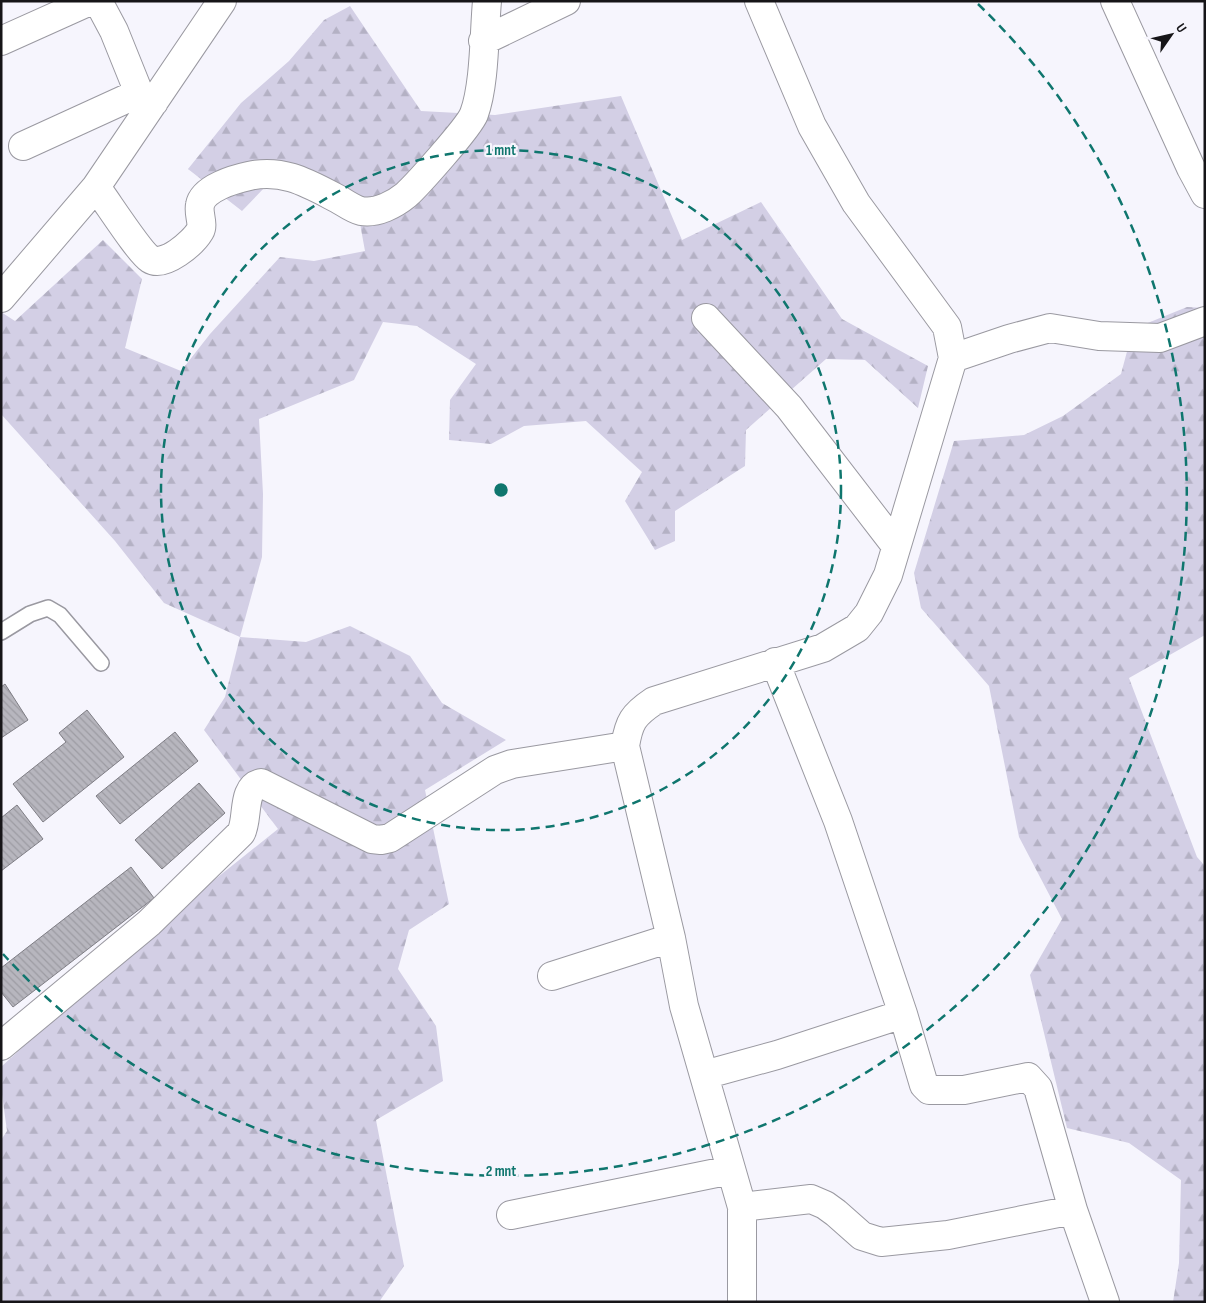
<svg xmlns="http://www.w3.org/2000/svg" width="1206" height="1303" font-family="'Sofia Sans Condensed',sans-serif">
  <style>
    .forest { fill: url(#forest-firs) }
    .building { fill: url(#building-back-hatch); stroke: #7e7d84 }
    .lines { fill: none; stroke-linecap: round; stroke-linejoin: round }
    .lane-casing { stroke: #9a99a1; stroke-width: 18 }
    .street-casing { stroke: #9a99a1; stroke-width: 30 }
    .lane { stroke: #fff; stroke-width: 15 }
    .street { stroke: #fff; stroke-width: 28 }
    .ring { fill: none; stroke: #0f766e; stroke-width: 2.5; stroke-dasharray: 9 6 }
    .centre { fill: #0f766e; stroke: #f6f5fd; stroke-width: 2.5 }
    .ring-label { font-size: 15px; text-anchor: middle; font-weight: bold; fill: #0f766e; stroke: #f6f5fd; stroke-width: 4.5; stroke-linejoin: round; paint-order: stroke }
  </style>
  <defs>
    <pattern id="forest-firs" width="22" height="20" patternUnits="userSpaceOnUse" patternTransform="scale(1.25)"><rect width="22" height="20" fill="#d3cfe5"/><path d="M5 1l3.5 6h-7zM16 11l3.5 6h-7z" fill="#b4b1c4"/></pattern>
    <pattern id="building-back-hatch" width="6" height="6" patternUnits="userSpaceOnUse" patternTransform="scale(1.25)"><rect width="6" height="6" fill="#b7b6be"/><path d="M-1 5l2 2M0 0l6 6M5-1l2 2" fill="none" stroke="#9d9ca3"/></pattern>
  </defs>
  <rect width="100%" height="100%" fill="#f6f5fd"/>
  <path class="forest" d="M350,6L421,111L495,115L621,96L682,240L761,202L842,319L928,366L918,408L865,360L826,359L746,430L745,466L675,511V541L655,550L625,501L642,472L586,421L524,426L491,444L449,440L450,400L476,364L417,326L383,322L354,380L259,419L263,494L262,557L240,637L306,642L350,626L410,656L442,703L506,740L425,790L449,904L409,930L398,969L436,1026L443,1081L376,1120L404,1266L379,1302H3L1,1140L7,1131L1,1087V1067L143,937L278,829L204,730L225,697L240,637L164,603L115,541L1,414V312L15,321L103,240L142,279L125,348L181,371L210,334L280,257L314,261L365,251L355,196L287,164L242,211L188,169L241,103L289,61L324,20Z
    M1187,307L1205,308V635L1129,678L1197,857L1205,866V1302H1173L1179,1263L1181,1180L1129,1143L1067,1128L1030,975L1062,919L1019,837L989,686L921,608L914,573L954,441L1024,435L1063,416L1121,374L1133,329Z"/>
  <path class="building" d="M5,684L28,720L1,738V687Z
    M87,710L124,757L43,822L13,784L66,742L59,733Z
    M175,732L198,761L120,824L96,796Z
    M199,783L225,813L162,869L135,840Z
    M17,805L43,839L1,871V818Z
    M131,867L154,898L13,1007L1,992V968Z"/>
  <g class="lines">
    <defs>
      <path id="lane" d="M1,632L30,614L48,608L60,615L101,663"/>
      <path id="street" d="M98,1L114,31L139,93L154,102
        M1115,1L1191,168L1205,194
        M1,41L90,1
        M483,41L566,1
        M23,146L139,93
        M96,187C106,200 139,252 150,259C164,268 193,243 200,231C204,224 198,214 200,205C203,188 235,179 249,176C283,168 309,184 338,199C345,203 353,209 361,211C377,214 395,204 406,195C418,184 469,127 474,114C485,84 484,33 487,1
        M1,298L96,187L222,1
        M706,318L789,407L896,546
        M953,358L1009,339L1050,328L1099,336L1160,338L1205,321
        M552,976L671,938
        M903,1014L924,1085L929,1090H964L1028,1077L1038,1088L1073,1210L1105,1302
        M1,1046L149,923L241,833C249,818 241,788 261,783L372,839L381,840L390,838L495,770L512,764L625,746
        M704,1075L777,1055L903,1014L838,821L775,662
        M742,1207L684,1006L671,938L625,746C629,722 633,715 654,701L823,648L857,628L869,613L888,575L953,358L947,327L856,203L812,126L759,1
        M511,1215L731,1170
        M742,1302V1207L811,1199L825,1205L836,1213L862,1236L881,1242L948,1235L1073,1210"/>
    </defs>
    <use href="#lane" class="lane-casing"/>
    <use href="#street" class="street-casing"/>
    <use href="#lane" class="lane"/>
    <use href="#street" class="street"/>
  </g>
  <g class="ring">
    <circle cx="501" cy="490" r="340"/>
    <path d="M978 4A681 681 0 1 1 3 954"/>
  </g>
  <circle cx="501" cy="490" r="8" class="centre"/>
  <g class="ring-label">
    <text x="501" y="155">1 mnt</text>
    <text x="501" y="1176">2 mnt</text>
  </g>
  <rect width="1206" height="1303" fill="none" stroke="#161518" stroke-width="5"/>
  <g transform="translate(1171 35) rotate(56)" stroke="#f6f5fd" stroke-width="4" paint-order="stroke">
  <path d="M0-4L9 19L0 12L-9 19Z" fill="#161518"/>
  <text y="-8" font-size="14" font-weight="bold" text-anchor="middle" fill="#161518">U</text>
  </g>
</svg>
